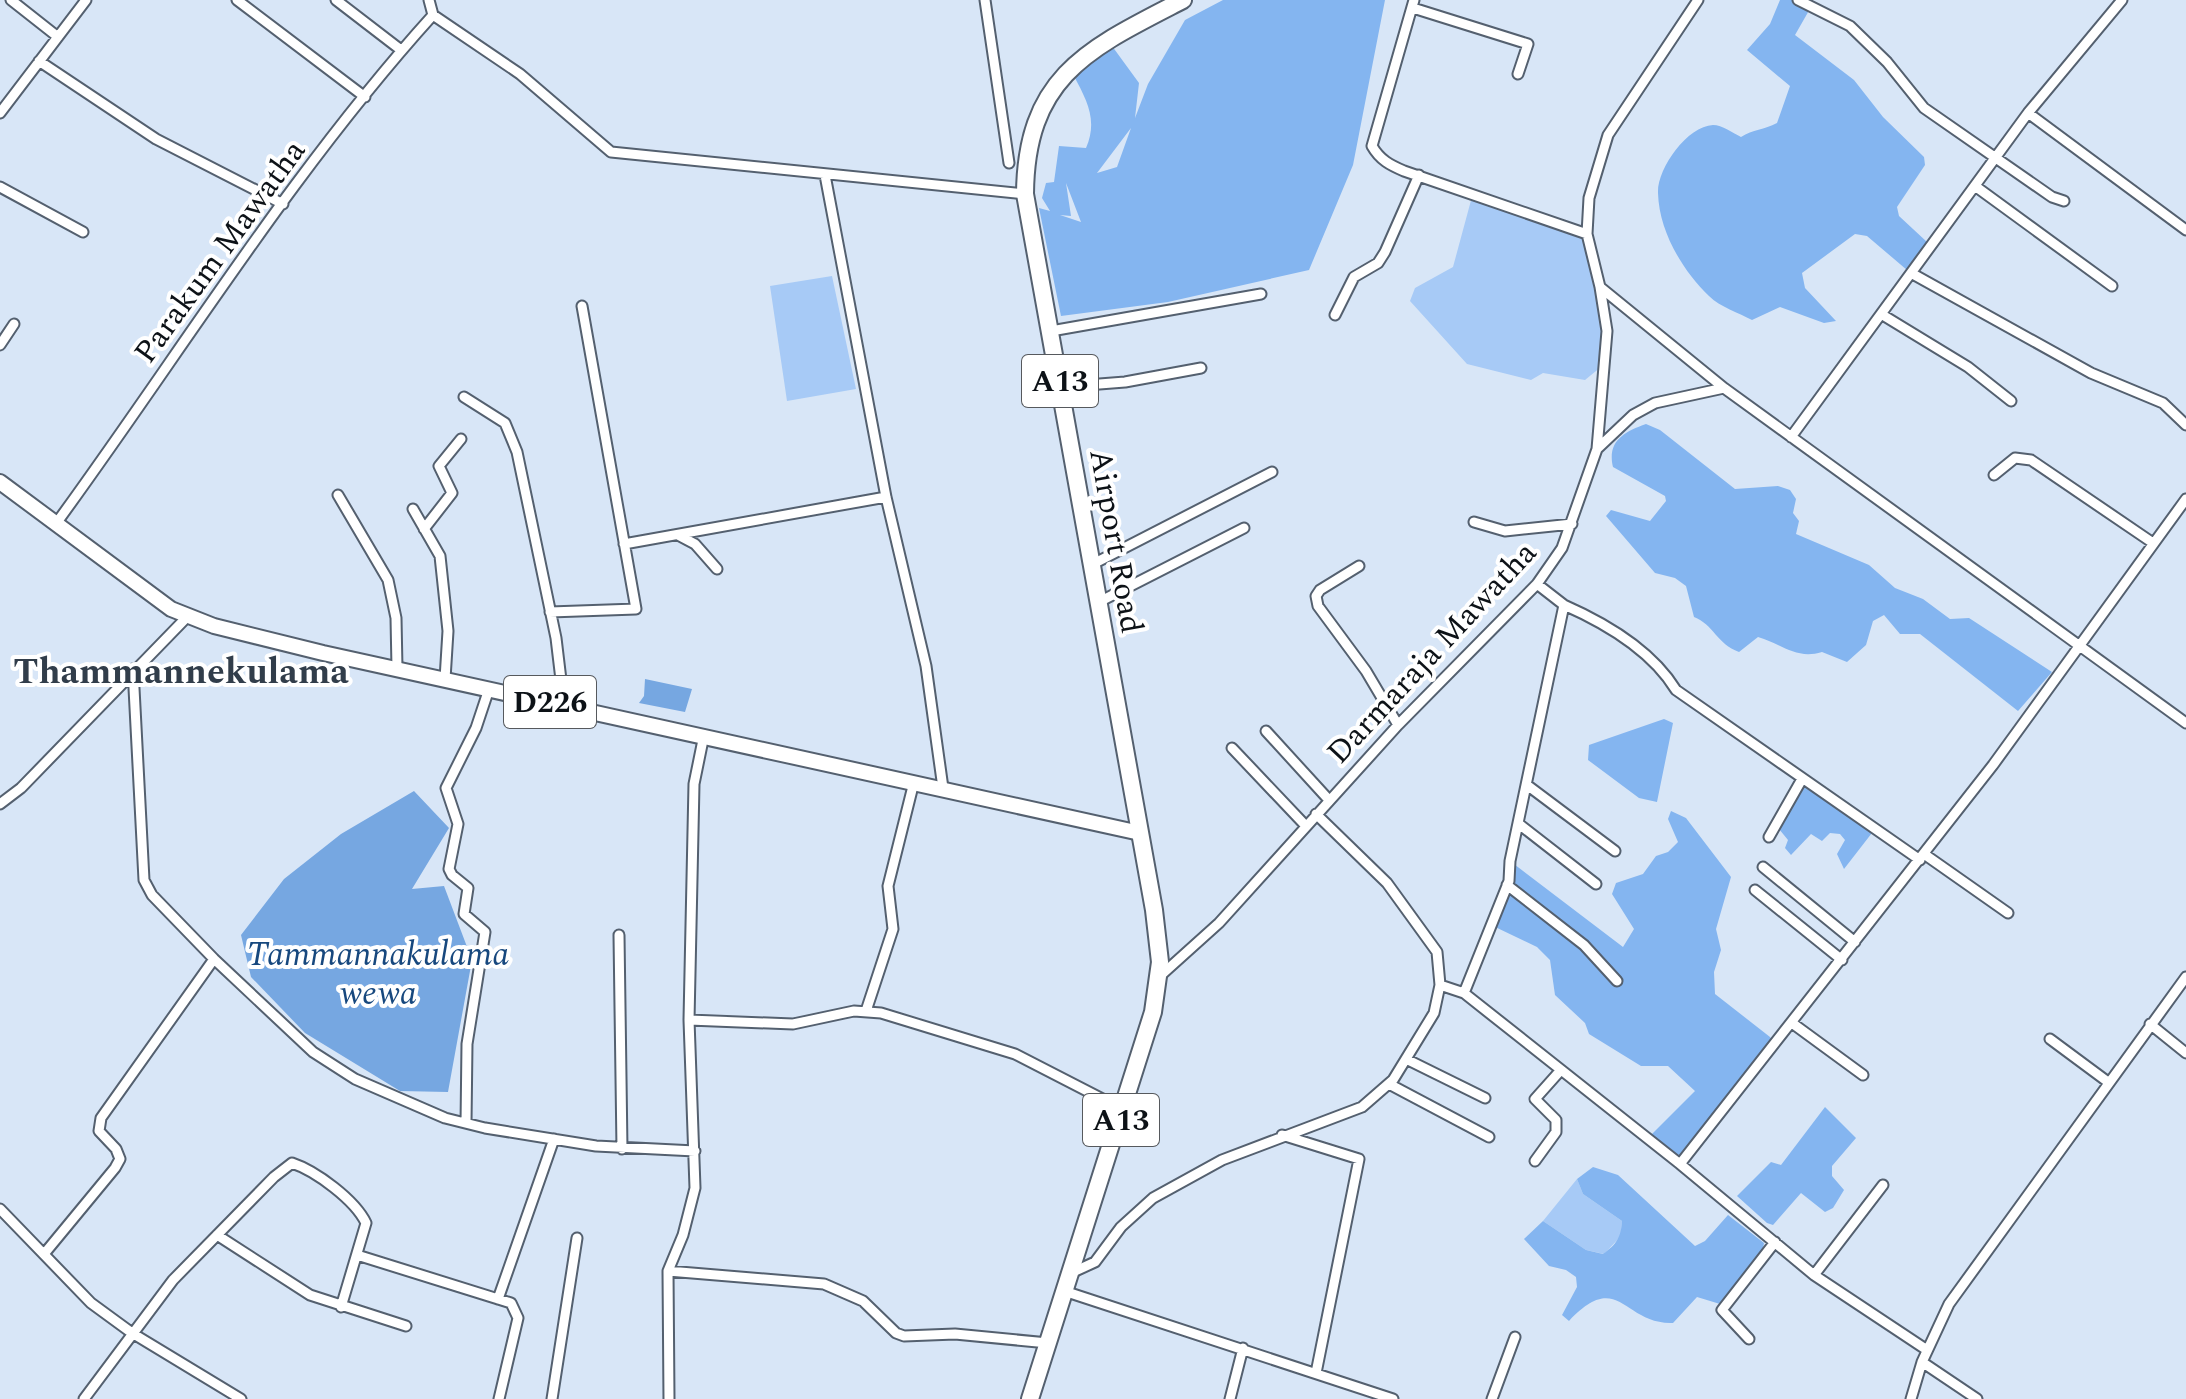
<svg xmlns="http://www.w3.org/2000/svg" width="2186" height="1399" font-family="Spectral,serif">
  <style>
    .green { fill: #a7caf6 }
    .forest { fill: #84b5f0; fill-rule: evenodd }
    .water { fill: #76a7e1 }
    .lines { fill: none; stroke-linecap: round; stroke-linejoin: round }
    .street-casing { stroke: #54606f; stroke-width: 13 }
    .primary-casing { stroke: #54606f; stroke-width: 18 }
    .highway-casing { stroke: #54606f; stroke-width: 20 }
    .street { stroke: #fff; stroke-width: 9 }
    .primary { stroke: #fff; stroke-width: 14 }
    .highway { stroke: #fff; stroke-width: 16 }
    .labels { text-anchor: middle; stroke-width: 8; stroke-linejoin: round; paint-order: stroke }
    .shield { fill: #fff; stroke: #56595d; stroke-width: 2 }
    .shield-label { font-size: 30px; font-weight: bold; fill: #0d1217 }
    .street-label { font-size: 32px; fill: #0d1217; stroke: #fff }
    .water-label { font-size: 34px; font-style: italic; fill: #17487e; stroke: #fff }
    .quarter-label { font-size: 36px; font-weight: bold; fill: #313d4a; stroke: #fff }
  </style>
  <rect width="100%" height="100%" fill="#d8e6f7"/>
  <path class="green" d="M1473,193L1587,234L1600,287L1607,362L1585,380L1543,373L1531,380L1467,364L1410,301L1415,288L1453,267Z
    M832,276L856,389L787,401L770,286Z
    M1577,1179L1583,1194L1622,1221L1621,1236L1604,1254L1586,1250L1543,1221Z"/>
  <path class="forest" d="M1223,0H1385L1353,165L1309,270L1168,302L1061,316L1039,208L1050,211L1042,198L1046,183L1054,182L1059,146L1086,148C1098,120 1087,101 1074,76L1112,46L1139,83L1135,118L1148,84L1185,20ZM1131,128L1117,167L1097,173ZM1066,183L1081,222L1060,215L1071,216Z
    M1780,0H1798L1811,7L1795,35L1854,80L1883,117L1924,157L1925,165L1897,207L1899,216L1927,242L1907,270L1867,236L1855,234L1802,273L1805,288L1836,321L1824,323L1780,307L1752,320C1739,313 1720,307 1709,296C1682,270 1659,231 1658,193C1657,169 1687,126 1713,125C1722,125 1733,133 1741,137C1753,129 1764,130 1777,123L1790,86L1747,50L1770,24Z
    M1646,424L1660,430L1735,489L1778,486L1790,490L1796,499L1793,513L1799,521L1796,534L1869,565L1895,588L1923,599L1950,619L1969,618L2052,672L2018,711L1920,634H1900L1884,615L1873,621L1866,645L1847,662L1822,652C1796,660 1782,644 1758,637L1739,652C1717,644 1713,624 1694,617L1686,586L1675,578L1655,573L1606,516L1611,510L1650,521L1666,501L1665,496L1613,467C1607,442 1623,432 1646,424Z
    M1664,719L1673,723L1657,802L1639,798L1588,760L1589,745Z
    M1806,782L1875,829L1844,869L1837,854L1845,840L1840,834L1830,833L1822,841L1811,834L1791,855L1785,848L1788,840L1779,829Z
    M1671,811L1686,818L1731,877L1716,929L1721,950L1714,972L1715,994L1770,1037L1775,1045L1682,1166L1647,1139L1695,1091L1668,1066H1641L1589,1034L1585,1023L1555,995L1550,960L1537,947L1491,925L1505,892L1510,861L1623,947L1634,929L1612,894L1616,883L1643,874L1656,856L1668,852L1678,842L1668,819Z
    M1825,1107L1856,1138L1832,1166V1176L1844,1190L1833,1208L1825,1212L1801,1193L1773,1225L1767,1223L1737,1196L1771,1162L1781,1165Z
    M1593,1167L1618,1175L1695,1246L1705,1241L1728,1215L1764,1243C1761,1266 1737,1291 1720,1304L1697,1297L1673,1323C1623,1325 1619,1268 1569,1321L1562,1315L1577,1287L1576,1277L1566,1270L1549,1266L1524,1239L1543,1221L1586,1250L1603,1254C1617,1244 1621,1237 1622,1221L1583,1194L1577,1179Z"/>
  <path class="water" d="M645,679L692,689L685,712L639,703L644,696Z
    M414,791L449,828L412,889L444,886L472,960L448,1092L400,1091L305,1033L251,977L241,935L284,879L341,834Z"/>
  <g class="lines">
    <defs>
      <path id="street" d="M11,0L58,37
        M237,0L365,97
        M336,0L401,50
        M429,0L433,15L520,74L611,152L1025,194
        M985,0L1009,163
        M1414,0L1372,146C1380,160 1390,165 1404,171L1587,234
        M1698,0L1608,135L1589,198L1587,234L1600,287L1724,388
        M1798,0L1850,26L1887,62L1924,108L2052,197L2064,201
        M1413,8L1528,44L1518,74
        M39,61L156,139L283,204
        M0,113L86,0
        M2028,113L2186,230
        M825,175L886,497L926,666L943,788
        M1975,186L2112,286
        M0,187L83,232
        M1911,273L2091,373L2163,403L2186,425
        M1881,314L1968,367L2011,401
        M1335,315L1354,277L1378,263L1385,252L1419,175
        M1051,331L1261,294
        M0,345L14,324
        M1061,387L1125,382L1201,368
        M464,397L505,423L517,452L556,638L564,705
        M1791,437L2028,113L2122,0
        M1597,449L1607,331L1600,287
        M1994,475L2015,458L2031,460L2153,543
        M338,495L388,580L396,618L397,668
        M413,509L440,556L448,631L445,679
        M1474,522L1505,531L1572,524
        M55,525C180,354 291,172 433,15
        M424,529L452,493L439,466L461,439
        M678,535L695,544L717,569
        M624,544L886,497
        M1093,564L1272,472
        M1359,566L1320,590L1316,596L1318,606L1366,671L1398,725
        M1099,602L1244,528
        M1564,605C1605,623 1652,651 1676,690L1920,860
        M550,612L636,609L582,306
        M133,669L144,880L152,895L214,959L313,1052L355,1079L445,1118L485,1128L596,1146L695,1151
        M1266,731L1329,800
        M1232,748L1305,825
        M1527,785L1615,851
        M0,804L21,788L187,617
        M1519,824L1596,884
        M1769,837L1802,779
        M1924,854L2008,913
        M1763,867L1855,942
        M1507,885L1584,945L1617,981
        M1755,890L1842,960
        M619,935L622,1149
        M1159,977L1219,923L1398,725L1537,584L1562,548L1597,449L1633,415L1655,403L1724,388L2186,723
        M1440,985L1464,993L1680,1164L1993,765L2186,499
        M1464,993L1509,881L1510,861L1564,605L1537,584
        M866,1011L893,929L888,886L914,782
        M689,1020L793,1024L854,1011L881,1013L1015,1054L1124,1110
        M1792,1023L1863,1075
        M2150,1024L2186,1053
        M2050,1039L2108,1082
        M1406,1059L1485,1098
        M1389,1084L1489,1137
        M466,1123L467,1044L485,932L464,914L468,888L452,875L449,869L458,824L446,788L476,728L489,689
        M1282,1135L1359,1159L1316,1373
        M1535,1161L1556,1132V1120L1535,1099L1560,1071
        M1680,1164L1814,1275L1927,1350
        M0,1209L91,1303L132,1333L241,1399
        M217,1235L310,1295L406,1326
        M44,1254L115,1168L120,1159L116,1149L99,1131L101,1118L214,959
        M357,1255L511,1303L518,1318L499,1399
        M668,1271L824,1284L863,1301L896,1333L904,1336L955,1334L1048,1343
        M1071,1273L1095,1262L1121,1227L1153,1198L1222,1160L1362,1107L1393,1080L1434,1013L1440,985L1437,952L1387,883L1316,814
        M1814,1275L1883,1185
        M1064,1291L1393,1399
        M498,1299L554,1139
        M1749,1339L1722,1310L1775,1242
        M1922,1362L1977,1399
        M84,1399L173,1280L274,1177L292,1163C316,1171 355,1200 366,1223L341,1307
        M552,1399L577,1238
        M669,1399L668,1271L683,1235L695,1188L689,1020L694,784L704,735
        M1230,1399L1243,1348
        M1492,1399L1515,1337
        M1911,1399L1922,1362L1949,1304L2186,977"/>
      <path id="primary" d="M0,482L171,609L214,626L323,653L1140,833"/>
      <path id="highway" d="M1030,1399L1153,1012L1160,962L1154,910L1025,194C1026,75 1090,48 1183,0"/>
    </defs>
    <use href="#street" class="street-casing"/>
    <use href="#primary" class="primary-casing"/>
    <use href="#highway" class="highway-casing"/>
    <use href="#street" class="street"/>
    <use href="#primary" class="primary"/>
    <use href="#highway" class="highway"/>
  </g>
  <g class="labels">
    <g class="shield">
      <rect x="1022" y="355" width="76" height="52" rx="6"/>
      <rect x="504" y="676" width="92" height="52" rx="6"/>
      <rect x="1083" y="1094" width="76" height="52" rx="6"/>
    </g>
    <g class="shield-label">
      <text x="1060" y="391">A13</text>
      <text x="550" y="712">D226</text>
      <text x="1121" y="1130">A13</text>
    </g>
    <g class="street-label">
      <text transform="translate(219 251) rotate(-54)" y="11">Parakum Mawatha</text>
      <text transform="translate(1117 541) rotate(80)" y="11">Airport Road</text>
      <text transform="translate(1431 652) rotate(-47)" y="11">Darmaraja Mawatha</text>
    </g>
    <g class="water-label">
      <text x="378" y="965">Tammannakulama<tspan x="378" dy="39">wewa</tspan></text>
    </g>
    <g class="quarter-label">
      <text x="181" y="683">Thammannekulama</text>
    </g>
  </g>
</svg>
